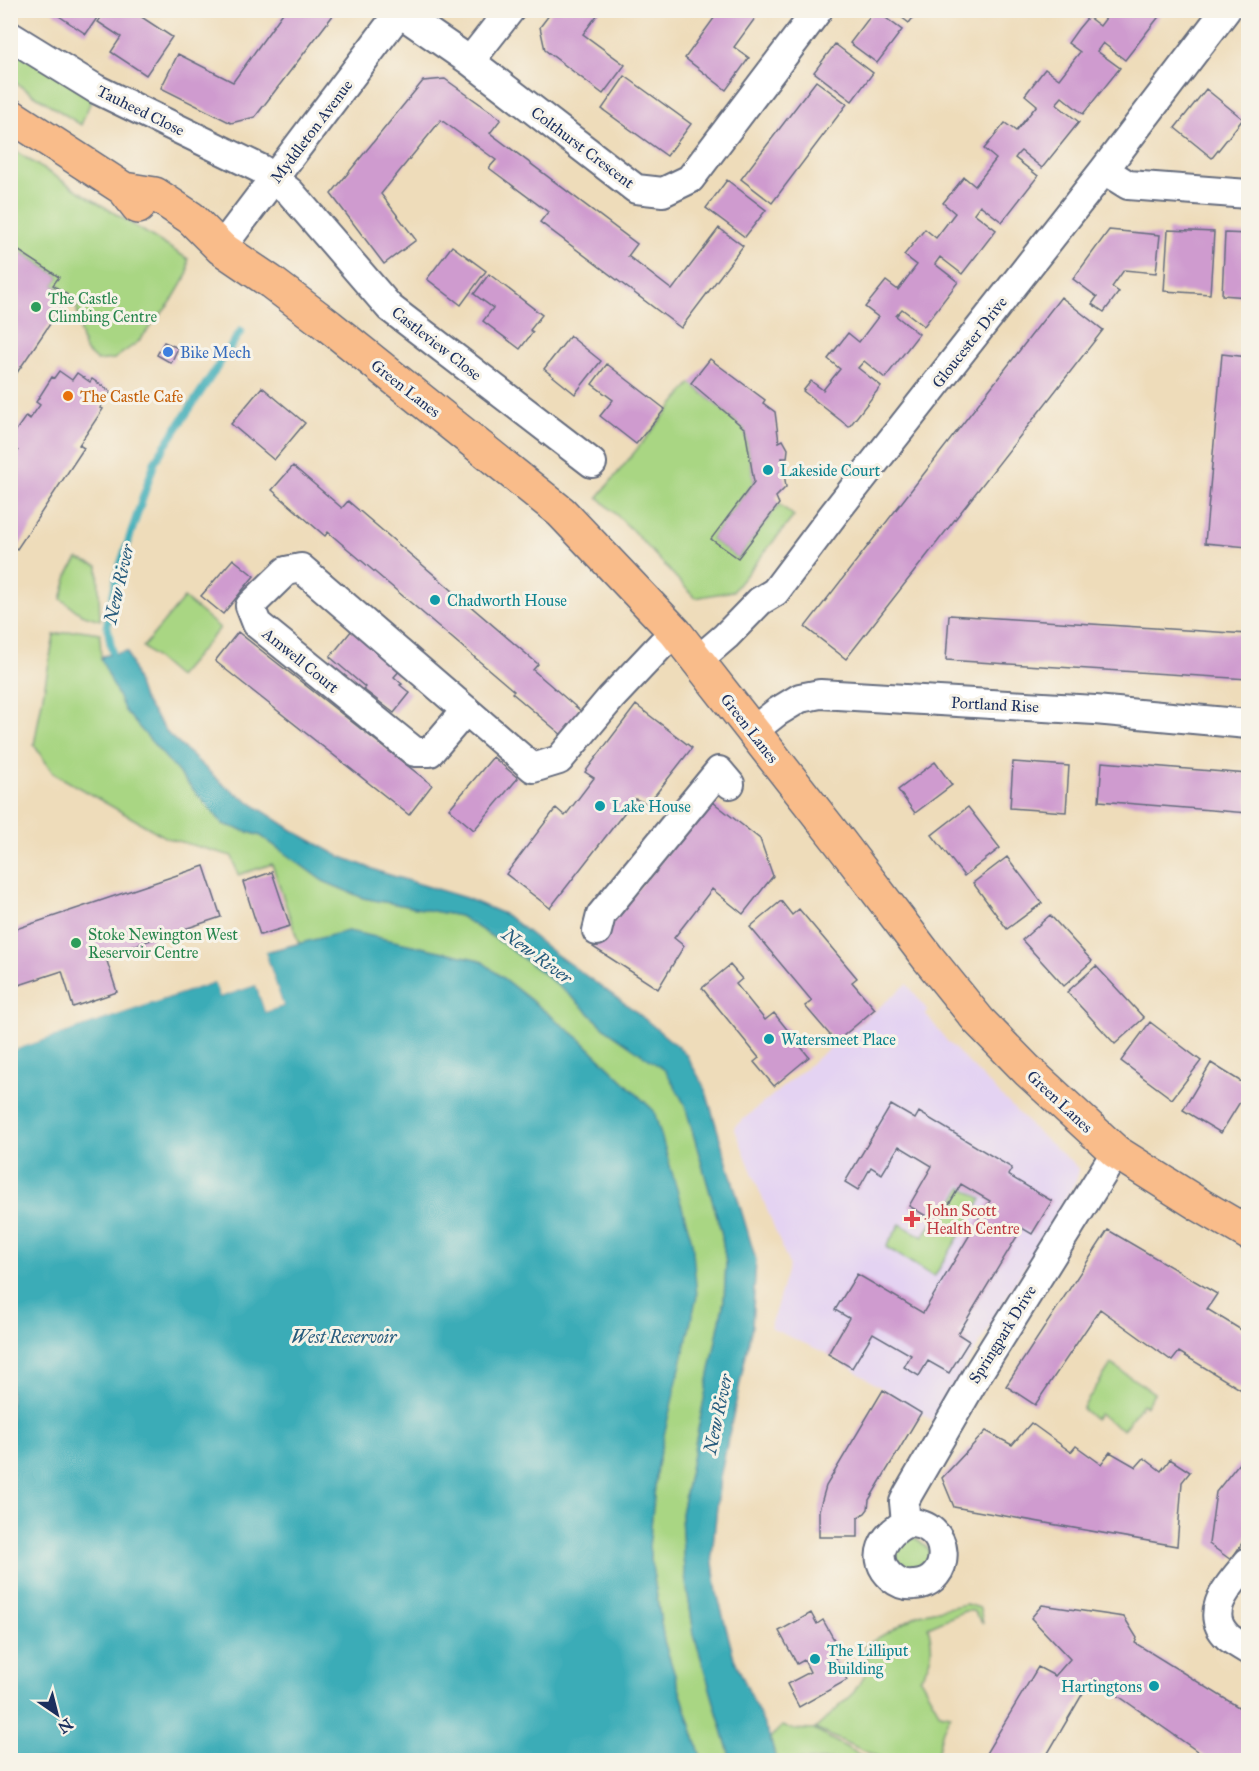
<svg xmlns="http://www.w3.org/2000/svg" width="1259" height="1771" font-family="'IM FELL Great Primer',serif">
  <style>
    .built { fill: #e4d3f2 }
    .green { fill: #a9d683; stroke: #628270; stroke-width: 1.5 }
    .water { fill: #3bacb7; stroke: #2b6e8a; stroke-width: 1.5 }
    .pier { fill: #eedcba }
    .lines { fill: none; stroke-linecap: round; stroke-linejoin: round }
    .stream { stroke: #3bacb7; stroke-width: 8 }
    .building { fill: #cf9bcf }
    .street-casing { stroke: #656c7e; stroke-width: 32 }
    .primary-casing { stroke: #656c7e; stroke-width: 36 }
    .street { stroke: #fff; stroke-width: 28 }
    .primary { stroke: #f9bc8a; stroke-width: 33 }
    .leisure-dot { fill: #2e9e5b; stroke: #f7f3e8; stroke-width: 2 }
    .shop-dot { fill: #3f7fe0; stroke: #f7f3e8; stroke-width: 2 }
    .food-dot { fill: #e8710a; stroke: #f7f3e8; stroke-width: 2 }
    .culture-dot { fill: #0f9aa8; stroke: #f7f3e8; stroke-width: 2 }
    .health-dot { fill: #e0444e; stroke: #f7f3e8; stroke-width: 2 }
    .labels { text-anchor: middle; stroke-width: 6; stroke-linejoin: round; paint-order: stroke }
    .street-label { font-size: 16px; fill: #1b2f5e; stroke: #f7f3e8 }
    .leisure-label { font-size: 16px; fill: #27864d; stroke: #f7f3e8; text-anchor: start }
    .shop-label { font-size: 16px; fill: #366cbe; stroke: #f7f3e8; text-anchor: start }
    .food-label { font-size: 16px; fill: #c56008; stroke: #f7f3e8; text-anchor: start }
    .culture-label { font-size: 16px; fill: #0d838f; stroke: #f7f3e8; text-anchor: start }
    .health-label { font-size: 16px; fill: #be3a42; stroke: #f7f3e8; text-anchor: start }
    .water-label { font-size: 18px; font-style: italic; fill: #265b7d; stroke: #f7f3e8 }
  </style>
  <rect width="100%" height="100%" fill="#f7f3e8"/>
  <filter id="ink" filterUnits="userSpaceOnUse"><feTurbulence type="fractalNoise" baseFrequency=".0167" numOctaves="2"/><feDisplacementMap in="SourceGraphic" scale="12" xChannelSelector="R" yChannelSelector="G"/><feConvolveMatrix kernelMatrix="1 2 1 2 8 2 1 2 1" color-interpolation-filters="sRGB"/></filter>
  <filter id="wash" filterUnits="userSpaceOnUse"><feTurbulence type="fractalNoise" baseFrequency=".008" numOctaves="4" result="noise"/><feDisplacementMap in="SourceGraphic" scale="24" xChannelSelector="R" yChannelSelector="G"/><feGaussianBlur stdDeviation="1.35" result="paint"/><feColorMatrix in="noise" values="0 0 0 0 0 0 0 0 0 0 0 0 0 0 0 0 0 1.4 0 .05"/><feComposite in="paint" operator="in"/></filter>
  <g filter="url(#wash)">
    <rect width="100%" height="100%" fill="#eedcba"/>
    <path class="built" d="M907,984L928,1011L926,1014L947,1041L1034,1129L1074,1164L1078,1169V1174L1076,1181L933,1421L828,1354L770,1328L789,1265L734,1127Z"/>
    <path class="green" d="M10,47L93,96L81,125L11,80Z
      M10,148L188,259V273L171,302L138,342L114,359L97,361L85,350L80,332L76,300L53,285L59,277L11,245Z
      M691,383L745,429L754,482L711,539L738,558L779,504L794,516L733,591L695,598L632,530L598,497Z
      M78,559L98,566L100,620L81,614L61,599L69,572Z
      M184,598L220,628L178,677L143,647Z
      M79,630L100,633L101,660L223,824L261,836L323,881L363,898L460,916L502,943L540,971L574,999L607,1030L666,1070L685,1105L721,1231L726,1263L724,1301L681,1514L684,1569L694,1634L731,1760H702L664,1641L649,1547L657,1465L654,1111L580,1039L480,960L348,931L299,944L272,864L238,875L232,856L167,838L53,773L34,745L54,635Z
      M962,1187L982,1199L934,1277L886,1247L900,1224L923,1237L932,1223L938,1226Z
      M1111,1364L1154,1393L1146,1406L1142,1404L1123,1430L1099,1414L1095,1419L1082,1409Z
      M915,1538C933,1548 934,1561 918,1573L899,1570L893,1552L906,1539Z
      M966,1604L980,1608L983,1623L973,1611H965L928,1627C934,1650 933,1659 920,1678L940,1713L951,1715L943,1729L936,1760H885L815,1729L852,1695L869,1668L864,1646L919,1614Z
      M782,1726L791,1729L814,1730L870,1760H776L770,1738Z"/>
    <path class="water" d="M127,651L143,699L169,735L225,786L292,830L339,856L383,873L466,898L506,915L554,953L634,1010L685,1053L705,1088L756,1260L752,1326L720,1477L712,1555L717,1593L734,1658L770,1738L776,1760H731L694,1634L684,1569L681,1514L724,1301L726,1263L721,1231L685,1105L666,1071L607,1030L574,999L540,971L502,943L460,916L363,898L323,881L261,836L223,824L125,711L101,659L103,656Z
      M348,931L480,960L580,1039L654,1111L692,1241L697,1296L657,1465L649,1547L664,1641L702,1760H11L10,1051L215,982L220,997L256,985L265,1012L283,1006L265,952Z"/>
    <path class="pier" d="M265,952L283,1006L265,1012L256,985L220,997L214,982L11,1051L10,1048L214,979L217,981L222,993L257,982L267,1009L279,1004L262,953Z"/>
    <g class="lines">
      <path class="stream" d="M112,651L107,624L118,572L155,461L241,331"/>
    </g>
    <g id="blocks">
      <path class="building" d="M50,10H99L101,12L86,34Z
        M106,10H131L172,37L146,75L111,52L121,37L98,22Z
        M285,10H333L334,14L255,117L231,123L161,88L178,54L233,82Z
        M435,10H447L443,16Z
        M553,10H601L583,34L625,65L603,94L545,50L540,27Z
        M720,10H761L734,47L749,58L726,90L685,58Z
        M875,10L902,30L877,63L850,43Z
        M892,10H919L909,23Z
        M1112,10H1156L1161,14L1125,60L1103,43L1097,51L1120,68L1083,114L1062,97L1056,104L1079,122L1042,168L1021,151L1018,154L1015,158L1038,176L1002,222L980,205L974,213L996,230L962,274L940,257L935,264L958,282L924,326L902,309L896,316L919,334L885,378L864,361L858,368L881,386L849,427L803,391L811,381L823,390L840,369L828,359L848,333L859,342L878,317L865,307L886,281L898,290L917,265L904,255L925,229L936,238L955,213L943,203L964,177L975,186L996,159L984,149L1005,123L1016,131L1037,105L1025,95L1045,69L1059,79L1080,52L1068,43L1078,29L1088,17L1100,26Z
        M835,44L873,73L852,101L814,72Z
        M625,76L691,124L667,156L602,109Z
        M445,79L501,119L490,133L637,244L628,256L672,290L719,228L743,246L681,328L540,222L548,212L489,168L496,160L441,120L381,194L416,240L384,264L331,194L423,81Z
        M816,81L847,104L772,203L741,179Z
        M1206,89L1243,119L1212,158L1175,128Z
        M1247,131H1248V159L1245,158Z
        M727,180L766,210L745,237L706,208Z
        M1109,230L1160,235L1156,273L1124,270L1112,287L1119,292L1104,312L1092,304L1097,297L1073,279Z
        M1168,230L1214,232L1210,294L1164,291Z
        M1225,233L1248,234V297L1222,295Z
        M10,245L59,277L53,285L69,296L10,383Z
        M452,246L486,271L461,305L427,279Z
        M489,274L542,315L530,330L533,332L520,349L483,321L493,308L474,294Z
        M1061,297L1103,330L846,659L805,627Z
        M570,336L601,361L575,394L544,369Z
        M164,342L178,348L171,363L157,355Z
        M1222,354L1248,357V547L1205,543Z
        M710,359L765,400L763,403L775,412L779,442L783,440L788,449L787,458H782L786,487L776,497L779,504L738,558L711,539L754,482L745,429L691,383Z
        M607,364L665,409L636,444L600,416L613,400L592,384Z
        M59,371L72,380L77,373L90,382L92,379L111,392L100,408L103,409L79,445L84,448L17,549L10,545V463L18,451L10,446V439L26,416L30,419L40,405L36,402L52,377L54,378Z
        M262,387L305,423L274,460L231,424Z
        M293,466L342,508L348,501L538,664L533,670L583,713L563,736L512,693L514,691L328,532L325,536L272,490Z
        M233,559L254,576L223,614L201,596Z
        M949,615L1248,634V679L946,660Z
        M352,630L402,668L394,677L402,684L400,685L410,693L394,713L363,689L365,687L330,657Z
        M238,632L432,785L409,815L215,661Z
        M636,705L692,748L648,804L635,799L550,908L506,874L556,808L565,816L594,778L585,772Z
        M493,757L518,778L474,830L449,809Z
        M935,762L952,785L915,813L898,790Z
        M1013,762L1069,766L1066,812L1010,808Z
        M1102,762L1248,774V813L1099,801Z
        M709,799L760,839L773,876L743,914L712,889L674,938L684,946L658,989L593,947Z
        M968,807L1000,848L964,876L932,835Z
        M1007,857L1042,903L1007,929L973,883Z
        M204,866L221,917L105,955L117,992L73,1007L62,971L10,988V931Z
        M272,872L290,926L260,935L243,882Z
        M781,901L792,915L799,909L857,978L852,982L875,1009L836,1042L805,1006L812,1001L750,927Z
        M1050,915L1092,961L1064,986L1022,940Z
        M730,965L742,979L736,984L765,1020L774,1013L809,1057L774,1086L754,1062L759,1058L702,988Z
        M1096,966L1144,1018L1115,1044L1067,992Z
        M1150,1022L1201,1061L1172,1099L1121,1061Z
        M1211,1063L1248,1086V1089L1221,1133L1183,1110Z
        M891,1105L915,1119L919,1112L1012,1168L1008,1175L1052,1201L1032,1234L1022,1228L958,1334L969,1341L949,1373L928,1361L919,1376L904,1367L911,1355L873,1333L852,1368L828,1354L849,1318L835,1310L857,1274L923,1313L990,1201L961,1184L938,1223L909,1206L932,1166L899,1146L882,1174L871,1167L858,1190L845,1182Z
        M1108,1230L1217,1294L1207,1309L1248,1334V1394L1179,1352L1172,1361L1100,1309L1035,1405L1006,1386Z
        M883,1390L921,1413L869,1500L868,1509L865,1513L858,1517V1537H819V1510L826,1486Z
        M1031,1423L1071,1452L1076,1446L1101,1464L1110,1452L1136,1467L1144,1458L1161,1471L1170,1459L1190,1472L1182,1482L1177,1546L954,1507L942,1478L986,1431L1012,1445Z
        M1248,1452V1534L1231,1560L1209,1544L1216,1492Z
        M1042,1605L1124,1617L1137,1638L1135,1643L1248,1713V1760H1210L1094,1679L1083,1693L1044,1760H982L1038,1667L1055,1676L1070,1659L1031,1618Z
        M811,1613L817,1624L823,1620L842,1654L835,1658L847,1680L799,1707L787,1684L810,1672L804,1660L797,1664L779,1631Z"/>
    </g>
  </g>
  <g filter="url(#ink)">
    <use href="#blocks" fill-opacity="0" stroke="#656c7e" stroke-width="1.5"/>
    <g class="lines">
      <defs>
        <path id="street" d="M396,10L470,61L636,189L663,192L690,179L818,10
          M10,36L96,89L261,169L290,192L390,308L592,463
          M470,61L510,10
          M1104,170L1128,185L1248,194
          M221,248L399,13
          M697,661L726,636L760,601L775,592L833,515L1104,170L1226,10
          M466,710L430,752H415L257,624L250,606L286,571L301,568L533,768L559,760L611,698L661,645L676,633
          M753,731L777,712L800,698L820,694L1095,710L1248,724
          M597,931L601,915L719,771L730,784
          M906,1523L904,1502L908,1494L977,1375L1116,1152
          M906,1523C954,1521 953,1584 914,1585C905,1586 899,1584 892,1578C869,1558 884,1535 906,1523Z
          M1248,1562C1232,1583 1201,1611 1228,1637C1234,1642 1242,1646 1248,1650"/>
        <path id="primary" d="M10,115L124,189L138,207
          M124,189L155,194L191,218L221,248L271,282L329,326L561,512L676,633L839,841L928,958L979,1021L1027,1070L1116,1152L1200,1205L1248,1233"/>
      </defs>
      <use href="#street" class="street-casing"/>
      <use href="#primary" class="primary-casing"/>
      <use href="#street" class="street"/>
      <use href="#primary" class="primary"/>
    </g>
  </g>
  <g class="leisure-dot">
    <circle cx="36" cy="307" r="6"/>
    <circle cx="76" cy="943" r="6"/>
  </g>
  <circle class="shop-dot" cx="168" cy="352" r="6"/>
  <circle class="food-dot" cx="68" cy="396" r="6"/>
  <g class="culture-dot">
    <circle cx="768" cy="470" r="6"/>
    <circle cx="435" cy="600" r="6"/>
    <circle cx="600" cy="806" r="6"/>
    <circle cx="769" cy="1039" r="6"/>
    <circle cx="815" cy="1659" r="6"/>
    <circle cx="1154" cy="1686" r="6"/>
  </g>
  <path class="health-dot" d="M909 1210h6v6h6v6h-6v6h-6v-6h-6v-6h6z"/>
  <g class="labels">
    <g class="street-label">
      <text transform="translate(141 110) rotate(26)" y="6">Tauheed Close</text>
      <text transform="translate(311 131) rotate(-53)" y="6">Myddleton Avenue</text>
      <text transform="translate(583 147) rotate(37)" y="6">Colthurst Crescent</text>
      <text transform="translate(969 342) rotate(-52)" y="6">Gloucester Drive</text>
      <text transform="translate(437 343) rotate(38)" y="6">Castleview Close</text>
      <text transform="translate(406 388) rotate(38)" y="6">Green Lanes</text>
      <text transform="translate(301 660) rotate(39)" y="6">Amwell Court</text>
      <text transform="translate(995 704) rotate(3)" y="6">Portland Rise</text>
      <text transform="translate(750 728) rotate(52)" y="6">Green Lanes</text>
      <text transform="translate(1060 1101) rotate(43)" y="6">Green Lanes</text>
      <text transform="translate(1002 1334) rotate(-58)" y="6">Springpark Drive</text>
    </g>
    <g class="leisure-label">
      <text x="48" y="304">The Castle<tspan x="48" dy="18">Climbing Centre</tspan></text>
      <text x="88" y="940">Stoke Newington West<tspan x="88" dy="18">Reservoir Centre</tspan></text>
    </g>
    <g class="shop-label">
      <text x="180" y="358">Bike Mech</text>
    </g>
    <g class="food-label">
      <text x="80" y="402">The Castle Cafe</text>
    </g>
    <g class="culture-label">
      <text x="780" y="476">Lakeside Court</text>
      <text x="447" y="606">Chadworth House</text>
      <text x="612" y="812">Lake House</text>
      <text x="781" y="1045">Watersmeet Place</text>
      <text x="827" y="1656">The Lilliput<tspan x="827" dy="18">Building</tspan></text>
      <text x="1142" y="1692" text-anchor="end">Hartingtons</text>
    </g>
    <g class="health-label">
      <text x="926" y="1216">John Scott<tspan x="926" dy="18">Health Centre</tspan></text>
    </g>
    <g class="water-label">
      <text transform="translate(119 584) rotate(-77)" y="6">New River</text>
      <text transform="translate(537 956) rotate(36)" y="6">New River</text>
      <text x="344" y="1343">West Reservoir</text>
      <text transform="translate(718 1414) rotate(-78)" y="6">New River</text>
    </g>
  </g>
  <rect width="1259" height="1771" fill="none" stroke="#f7f3e8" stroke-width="36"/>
  <g transform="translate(57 1714) rotate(145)" stroke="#f7f3e8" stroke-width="4.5" paint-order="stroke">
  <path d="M0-4.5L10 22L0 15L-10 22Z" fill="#1b2f5e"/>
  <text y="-9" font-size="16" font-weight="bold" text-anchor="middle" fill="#1b2f5e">N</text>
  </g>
</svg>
